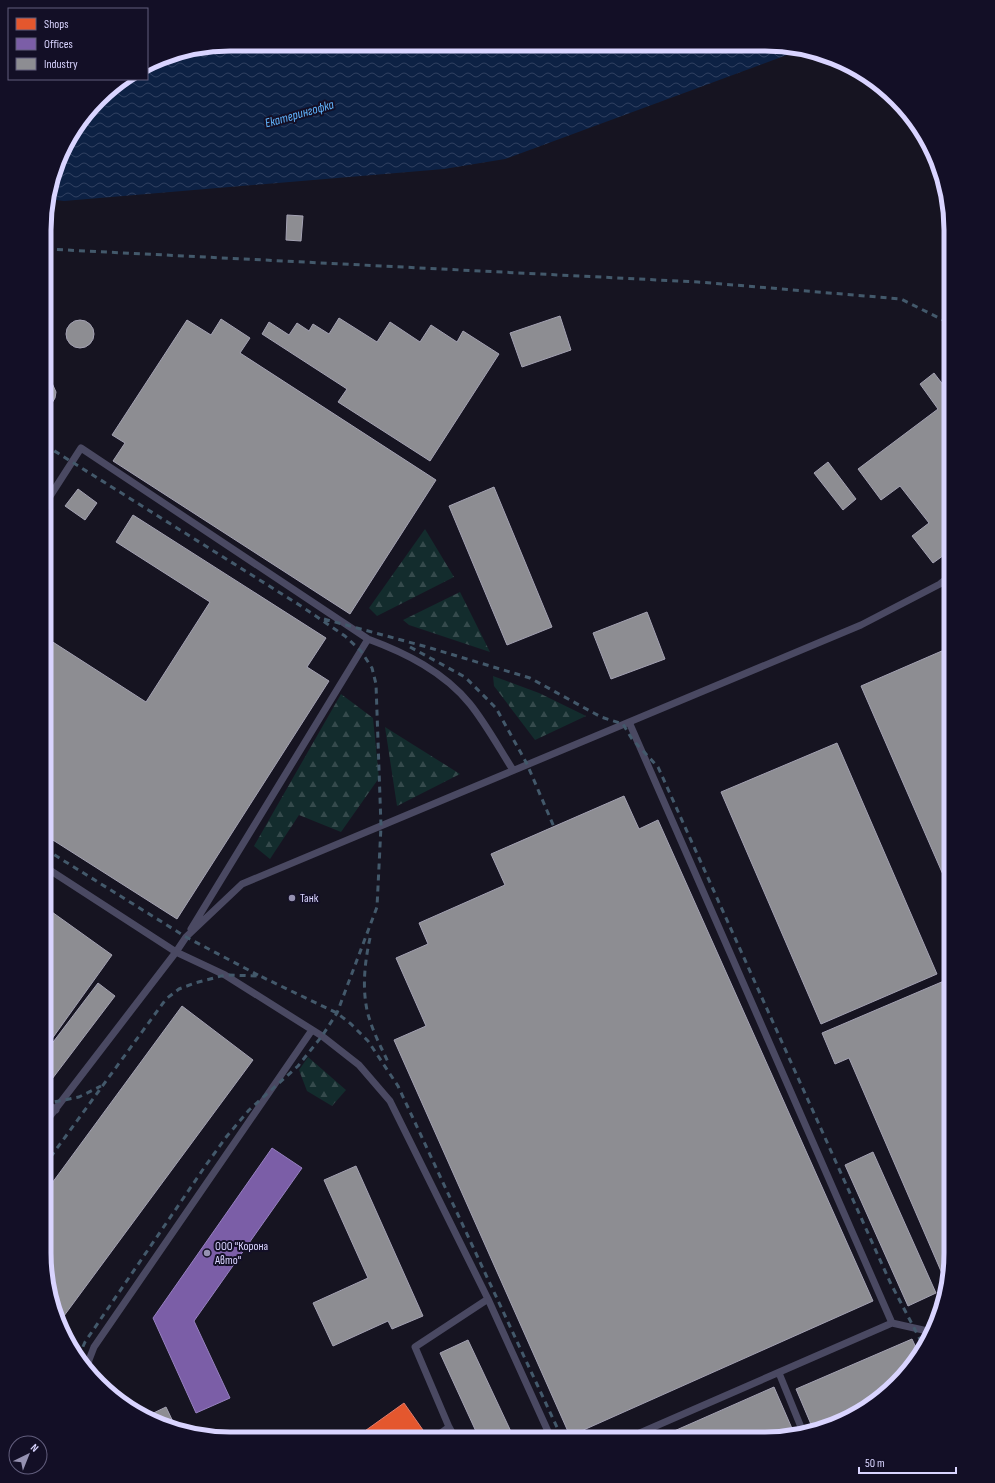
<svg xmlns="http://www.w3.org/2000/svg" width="995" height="1483" font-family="'Sofia Sans Condensed',sans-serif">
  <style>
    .forest { fill: url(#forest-firs) }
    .water { fill: url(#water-waves) }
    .shops { fill: #e4572e; stroke: #e17c6d }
    .offices { fill: #7b5ea7; stroke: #9781c1 }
    .industry { fill: #8d8d92; stroke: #a4a2b3 }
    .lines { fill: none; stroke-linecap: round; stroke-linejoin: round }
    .service { stroke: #4a4962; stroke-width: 7 }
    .rail { stroke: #43596b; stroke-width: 3; stroke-dasharray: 6 5; stroke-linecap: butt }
    .poi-dot { fill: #9591b1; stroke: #130f26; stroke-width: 1.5 }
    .labels { text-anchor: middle; stroke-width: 4; stroke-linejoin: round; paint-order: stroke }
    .poi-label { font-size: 12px; fill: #d9d4ff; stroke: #130f26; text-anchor: start }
    .water-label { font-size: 13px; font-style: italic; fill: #62b6ff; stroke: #130f26 }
    .rim { fill: none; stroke: #d9d4ff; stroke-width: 5 }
  </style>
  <defs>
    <pattern id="forest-firs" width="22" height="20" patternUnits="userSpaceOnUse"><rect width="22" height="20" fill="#132c2d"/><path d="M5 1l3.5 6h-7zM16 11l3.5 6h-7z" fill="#354a4c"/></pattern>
    <pattern id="water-waves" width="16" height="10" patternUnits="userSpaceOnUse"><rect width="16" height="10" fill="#0d2144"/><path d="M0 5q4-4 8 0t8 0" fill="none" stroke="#304060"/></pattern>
  </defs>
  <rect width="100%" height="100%" fill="#161421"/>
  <path class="forest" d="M425,529L454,577L377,616L369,608Z
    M460,592L490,652L409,625L403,620Z
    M493,676L539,693L586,716L535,740L494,686Z
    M341,694L373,718L379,778L341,832L299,815L270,859L254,846Z
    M385,727L460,774L397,806Z
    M308,1057L346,1090L332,1106L307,1091L299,1070Z"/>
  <path class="water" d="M230,44L790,46L803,49L505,159L444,169L64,201L48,199L69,137L107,90L126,79H147V67L170,54Z"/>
  <path class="shops" d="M404,1403L423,1430L411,1438H355Z"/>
  <path class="offices" d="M272,1148L302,1168L194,1321L230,1398L196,1413L153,1318Z"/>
  <path class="industry" d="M287,215L303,216L301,241L286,240Z
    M949,289L951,290V304L943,301Z
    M560,316L571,350L522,367L510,333Z
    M339,318L377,342L390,322L420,342L431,325L457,342L463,331L499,354L430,461L338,402L347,389L262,334L269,322L289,335L297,323L309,331L313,324L329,334Z
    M221,319L250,338L240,353L436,480L350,614L113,461L125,443L112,435L187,320L211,335Z
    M66 334a14 14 0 1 1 28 0a14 14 0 1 1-28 0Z
    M934,373L951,395V550L933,563L912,536L929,523L900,486L881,500L858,469L938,409L920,384Z
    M45,380L52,383L56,392L55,398L52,403L45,406Z
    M828,462L856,499L843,510L814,473Z
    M494,487L552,627L507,645L449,506Z
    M78,489L97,503L85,520L65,506Z
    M133,515L326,638L307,667L329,681L177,919L45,835V637L146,702L210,602L116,542Z
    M647,612L665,659L611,679L593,633Z
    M951,647V893L861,686Z
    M837,743L937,974L821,1024L721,792Z
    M624,796L639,829L658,820L873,1301L570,1436L394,1040L426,1026L396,958L428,944L419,923L505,885L491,854Z
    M45,907L112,955L44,1050Z
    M951,978V1266L947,1285L849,1058L835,1064L822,1033Z
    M98,983L115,996L49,1083L44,1079V1054Z
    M182,1006L253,1060L58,1324L44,1253V1194Z
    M873,1152L936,1293L908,1306L845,1165Z
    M356,1166L423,1316L392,1329L388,1321L333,1346L313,1303L368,1278L324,1180Z
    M912,1339L920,1356L888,1393L837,1425L813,1429L796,1389Z
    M468,1340L514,1438H479L440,1353Z
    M774,1387L794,1433L766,1439H656Z
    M166,1407L177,1430L159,1425L145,1417Z"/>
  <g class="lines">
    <path class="service" d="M45,504L81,448L368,639C406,653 444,672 470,704C486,724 499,748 513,770
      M45,867L176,952L225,975L322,1036L359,1065L390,1101L488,1299L551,1438
      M191,929L368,639
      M44,1101L56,1110
      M44,1124L176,952L186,937L242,884L861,625L940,584L951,575
      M892,1323L932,1332
      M87,1371L89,1360L94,1347L312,1030
      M779,1373L803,1432
      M449,1427L455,1438
      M434,1438L449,1427L415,1347L488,1299
      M626,1439L892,1323L629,722"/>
    <path class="rail" d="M46,249L698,282L901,299L951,324
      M45,445L301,606L345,636L361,651L372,668L376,684L381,826L377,907L337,1013L322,1036L298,1066L249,1110L227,1136L206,1165L85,1342L78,1358
      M324,619L427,647L530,678L601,717L623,724L632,739L658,767L890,1282L924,1347
      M410,647L465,677L496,708L527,764L554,827
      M45,849L186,937L258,975
      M370,938C365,961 362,986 367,1010C371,1028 380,1045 388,1062
      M44,1104L79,1097L101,1086
      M44,1166L166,999L179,989L195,983L225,975L260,976L337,1013L351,1024L368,1041L398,1086L562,1438
      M578,1432L580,1438"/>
  </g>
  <g class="poi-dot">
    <circle cx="292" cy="898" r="4"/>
    <circle cx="207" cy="1253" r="4"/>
  </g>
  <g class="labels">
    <g class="poi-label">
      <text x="300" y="902">Танк</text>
      <text x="215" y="1250">ООО "Корона<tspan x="215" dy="14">Авто"</tspan></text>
    </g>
    <g class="water-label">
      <text transform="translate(299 113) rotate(-16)" y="5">Екатерингофка</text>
    </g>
  </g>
  <path d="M0 0H995V1483H0ZM230 51H765A179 179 0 0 1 944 230V1253A179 179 0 0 1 765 1432H230A179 179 0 0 1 51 1253V230A179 179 0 0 1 230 51Z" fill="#130f26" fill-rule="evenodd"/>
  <path class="rim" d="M230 51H765A179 179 0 0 1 944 230V1253A179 179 0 0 1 765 1432H230A179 179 0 0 1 51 1253V230A179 179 0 0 1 230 51Z"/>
  <rect x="8" y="8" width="140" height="72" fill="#130f26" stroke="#625e7d"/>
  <rect x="16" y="18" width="20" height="12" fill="#e4572e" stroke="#625e7d"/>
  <text x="44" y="28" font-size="12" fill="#d9d4ff">Shops</text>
  <rect x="16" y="38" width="20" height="12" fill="#7b5ea7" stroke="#625e7d"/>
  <text x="44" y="48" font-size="12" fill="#d9d4ff">Offices</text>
  <rect x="16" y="58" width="20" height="12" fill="#8d8d92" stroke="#625e7d"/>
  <text x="44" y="68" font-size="12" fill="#d9d4ff">Industry</text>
  <g transform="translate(28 1455) rotate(43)"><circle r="19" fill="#130f26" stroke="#625e7d"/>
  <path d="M0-3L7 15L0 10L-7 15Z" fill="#9591b1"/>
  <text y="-6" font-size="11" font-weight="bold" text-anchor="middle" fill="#d9d4ff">N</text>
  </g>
  <path d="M859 1467v6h97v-6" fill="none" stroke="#d9d4ff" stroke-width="2"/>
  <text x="865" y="1467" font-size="12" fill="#d9d4ff" stroke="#130f26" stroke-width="3" paint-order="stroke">50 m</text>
</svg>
